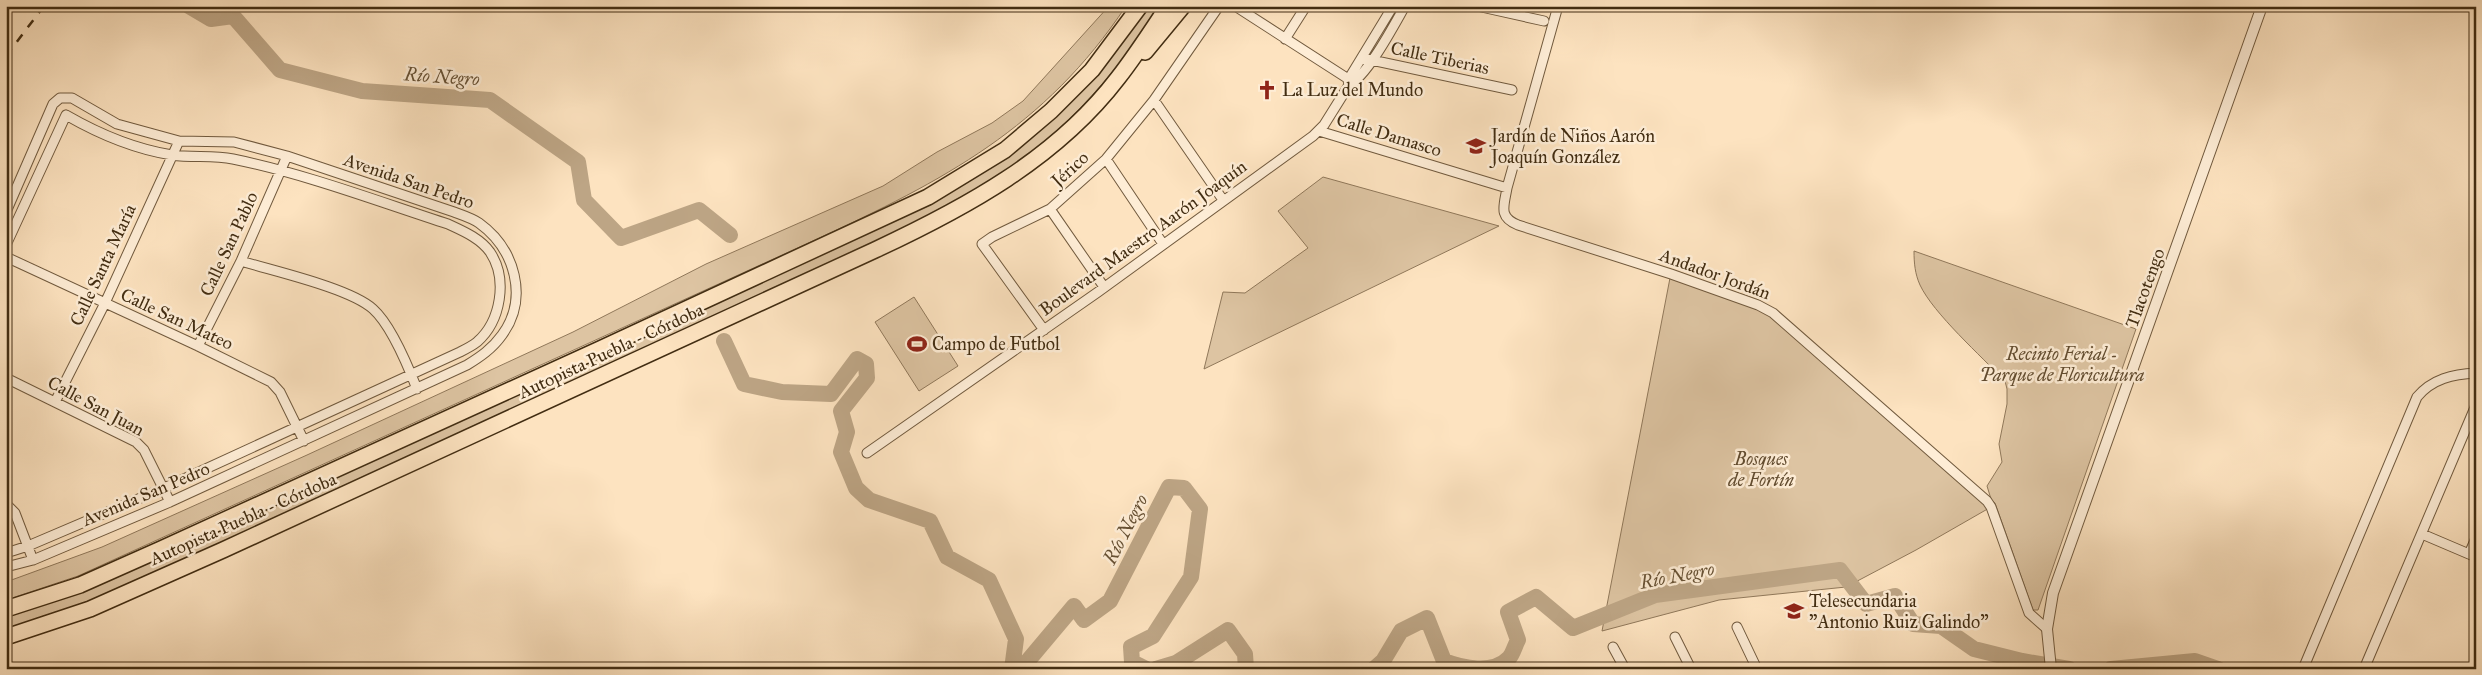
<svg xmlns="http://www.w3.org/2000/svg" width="2482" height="675" font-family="'IM FELL Great Primer',serif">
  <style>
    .green { fill: #ddc4a2; stroke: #90785a }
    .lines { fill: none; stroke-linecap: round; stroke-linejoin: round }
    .river { stroke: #bda585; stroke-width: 16 }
    .minor-casing { stroke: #715a3e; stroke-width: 11 }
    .tertiary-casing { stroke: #715a3e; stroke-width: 12 }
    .motorway-casing { stroke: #422d12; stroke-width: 18 }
    .minor { stroke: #feedd6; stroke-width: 9 }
    .tertiary { stroke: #feedd6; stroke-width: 10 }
    .motorway { stroke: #fde3c0; stroke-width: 15 }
    .rail { stroke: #422d12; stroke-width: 2.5; stroke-dasharray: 9 9; stroke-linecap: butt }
    .labels { text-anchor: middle; stroke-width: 5; stroke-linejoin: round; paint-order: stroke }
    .street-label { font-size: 18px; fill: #422d12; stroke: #feedd6 }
    .poi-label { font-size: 18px; fill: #422d12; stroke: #feedd6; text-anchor: start }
    .park-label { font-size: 18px; font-style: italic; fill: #614b2f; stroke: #feedd6 }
    .water-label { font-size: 19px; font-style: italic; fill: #675134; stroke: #feedd6 }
  </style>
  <rect width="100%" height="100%" fill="#fde3c0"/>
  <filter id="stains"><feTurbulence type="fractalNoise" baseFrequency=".004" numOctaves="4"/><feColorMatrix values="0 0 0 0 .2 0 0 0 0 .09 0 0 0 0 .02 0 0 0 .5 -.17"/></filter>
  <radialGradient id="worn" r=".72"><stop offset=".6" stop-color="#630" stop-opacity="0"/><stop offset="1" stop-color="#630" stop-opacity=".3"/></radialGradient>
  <path class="green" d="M1109,6H1126C1045,128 943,181 815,240L78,576L6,600V582L102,547L307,455L573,332L706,264L883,186L937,152L992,123L1023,101Z
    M1147,6H1160C1120,68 1076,119 1017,164C992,183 963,198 936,215L116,593L44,619L6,629V615L69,596L932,202C1025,152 1088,93 1147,6Z
    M1323,177L1499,226L1204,369L1223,292L1245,293L1308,248L1278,211Z
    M1914,251L2136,329L2038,610H2033L1995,503L1991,499L1987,486L2002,462L1999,444L2007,404V389L2005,381C1982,357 1933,313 1920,285C1915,274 1914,263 1914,251Z
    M1670,278L1773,313L1991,507L1916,550L1846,587L1719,600L1602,631Z
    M914,297L958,366L919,391L875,322Z"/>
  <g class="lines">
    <path class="river" d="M189,6L211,19L233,16L280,70L362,91L490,100L578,162L584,200L621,238L699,210L730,235
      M724,341L744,384L782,392L831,394L857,359L866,364L867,378L841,411L847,432L841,452L856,488L869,500L930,521L947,557L989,580L1016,639L1012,669
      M1021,669L1074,606L1084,620L1110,601L1169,487L1184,488L1200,509L1191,577L1153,636L1131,647L1132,662L1146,669
      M1156,669L1176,663L1228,630L1245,654L1246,669
      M1374,669L1383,661L1401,631L1427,618L1444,661C1462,668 1493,675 1509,658C1513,654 1515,645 1518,640L1508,612L1536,597L1573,628L1655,595L1840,570L1866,604L1895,596L1913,624L1941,626L1974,649L2022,661L2069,669
      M2111,669L2195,661L2218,669"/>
    <defs>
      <path id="minor" d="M1235,6L1353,82
        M1477,6L1544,21
        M1558,6L1507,188C1504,206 1498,217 1518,225L1671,274L1758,305L1773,313L1987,501L1991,507L2029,613L2047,629
        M1285,39L1306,6
        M1362,58L1512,90
        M1349,85C1368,75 1394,25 1405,6
        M1154,100L1223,200
        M1319,131L1507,188
        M1106,159L1163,244
        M1050,209L1104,287
        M6,212L53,104L60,98H72L117,124L179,141L234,142L287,156L454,212C462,215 472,218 479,223C515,249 529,298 502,335C492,349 480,357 467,365L170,502L33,560L6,567
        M6,245L66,115
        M6,257L198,346L271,382L280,392L304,441
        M241,261C273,271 350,288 373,309C391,325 408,366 417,389
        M1044,330L982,244L992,237L1050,209L1106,159L1154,100L1219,6
        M198,346L241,261L287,156
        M6,378L136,442L144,450L170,502
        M55,402L105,303L179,141
        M867,453L1098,292L1313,136L1324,125L1349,85L1348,80L1393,6
        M6,504L15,513L33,560
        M2422,534L2476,557
        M6,553L28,546L164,488L460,352C466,349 472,346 477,342C501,321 508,279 490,252C480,238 463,231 448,224C377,201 306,174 233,159C213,155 192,158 172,155C134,149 99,134 66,115
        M2469,554L2476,538
        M1737,627L1757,669
        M1675,637L1691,669
        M1613,647L1625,669
        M2303,669L2417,397C2432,379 2453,374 2476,373
        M2364,669L2476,405"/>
      <path id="tertiary" d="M2051,669L2047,629L2053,593L2262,6"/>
      <path id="motorway" d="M1145,52L1183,6
        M6,609L80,585L161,549L600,349L928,197L1005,150L1051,111L1092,70L1140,6
        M6,637L90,609L223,550L875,250C965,208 1056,159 1118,78C1136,55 1152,30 1168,6"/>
    </defs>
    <use href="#minor" class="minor-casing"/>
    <use href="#tertiary" class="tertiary-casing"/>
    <use href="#motorway" class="motorway-casing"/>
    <use href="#minor" class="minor"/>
    <use href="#tertiary" class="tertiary"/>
    <use href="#motorway" class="motorway"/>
    <path class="rail" d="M6,56L44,6"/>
  </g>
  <defs>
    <symbol id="church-bare" viewBox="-9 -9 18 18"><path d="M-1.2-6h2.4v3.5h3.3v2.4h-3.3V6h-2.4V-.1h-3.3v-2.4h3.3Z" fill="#8f2418" stroke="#feedd6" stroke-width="2.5" paint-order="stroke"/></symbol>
    <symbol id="school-bare" viewBox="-9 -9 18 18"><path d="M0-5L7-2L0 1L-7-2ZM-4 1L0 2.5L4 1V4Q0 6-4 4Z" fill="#8f2418" stroke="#feedd6" stroke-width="2.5" paint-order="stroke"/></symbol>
    <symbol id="stadium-bare" viewBox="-9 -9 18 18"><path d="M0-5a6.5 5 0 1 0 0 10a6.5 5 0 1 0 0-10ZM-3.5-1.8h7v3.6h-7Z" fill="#8f2418" stroke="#feedd6" stroke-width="2.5" paint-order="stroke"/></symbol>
  </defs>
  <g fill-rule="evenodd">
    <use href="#church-bare" x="1253" y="76" width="28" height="28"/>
    <use href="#school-bare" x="1462" y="132" width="28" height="28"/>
    <use href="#stadium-bare" x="903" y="330" width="28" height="28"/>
    <use href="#school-bare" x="1780" y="597" width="28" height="28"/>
  </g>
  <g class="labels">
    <g class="street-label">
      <text transform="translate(1440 58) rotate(12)" y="6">Calle Tiberias</text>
      <text transform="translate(1389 135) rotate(17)" y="6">Calle Damasco</text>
      <text transform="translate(1070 169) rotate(-42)" y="6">Jérico</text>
      <text transform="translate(409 181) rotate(19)" y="6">Avenida San Pedro</text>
      <text transform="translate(1143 238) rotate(-36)" y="6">Boulevard Maestro Aarón Joaquín</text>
      <text transform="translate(229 244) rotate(-65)" y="6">Calle San Pablo</text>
      <text transform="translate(103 265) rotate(-65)" y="6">Calle Santa María</text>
      <text transform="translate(1715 274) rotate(20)" y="6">Andador Jordán</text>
      <text transform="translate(2145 288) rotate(-70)" y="6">Tlacotengo</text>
      <text transform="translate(177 319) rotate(25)" y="6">Calle San Mateo</text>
      <text transform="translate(611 351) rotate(-25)" y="6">Autopista Puebla - Córdoba</text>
      <text transform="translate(96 406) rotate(28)" y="6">Calle San Juan</text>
      <text transform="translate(146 494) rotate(-23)" y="6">Avenida San Pedro</text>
      <text transform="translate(243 519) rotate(-24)" y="6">Autopista Puebla - Córdoba</text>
    </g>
    <g class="poi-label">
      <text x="1282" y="96">La Luz del Mundo</text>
      <text x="1491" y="142">Jardín de Niños Aarón<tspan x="1491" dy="21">Joaquín González</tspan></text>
      <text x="932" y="350">Campo de Futbol</text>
      <text x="1809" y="607">Telesecundaria<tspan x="1809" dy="21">"Antonio Ruiz Galindo"</tspan></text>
    </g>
    <g class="park-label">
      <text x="2062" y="360">Recinto Ferial -<tspan x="2062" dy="21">Parque de Floricultura</tspan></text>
      <text x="1761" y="465">Bosques<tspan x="1761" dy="21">de Fortín</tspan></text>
    </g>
    <g class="water-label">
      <text transform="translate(442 76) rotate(4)" y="7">Río Negro</text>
      <text transform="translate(1125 529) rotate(-63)" y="7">Río Negro</text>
      <text transform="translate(1677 575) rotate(-11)" y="7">Río Negro</text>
    </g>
  </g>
  <rect width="2482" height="675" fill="none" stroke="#fde3c0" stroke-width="25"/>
  <rect x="8" y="8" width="2467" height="660" fill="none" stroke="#422d12" stroke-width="2.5"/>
  <rect x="12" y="12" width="2457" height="650" fill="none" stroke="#422d12"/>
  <rect width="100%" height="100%" filter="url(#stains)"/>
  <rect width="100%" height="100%" fill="url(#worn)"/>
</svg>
